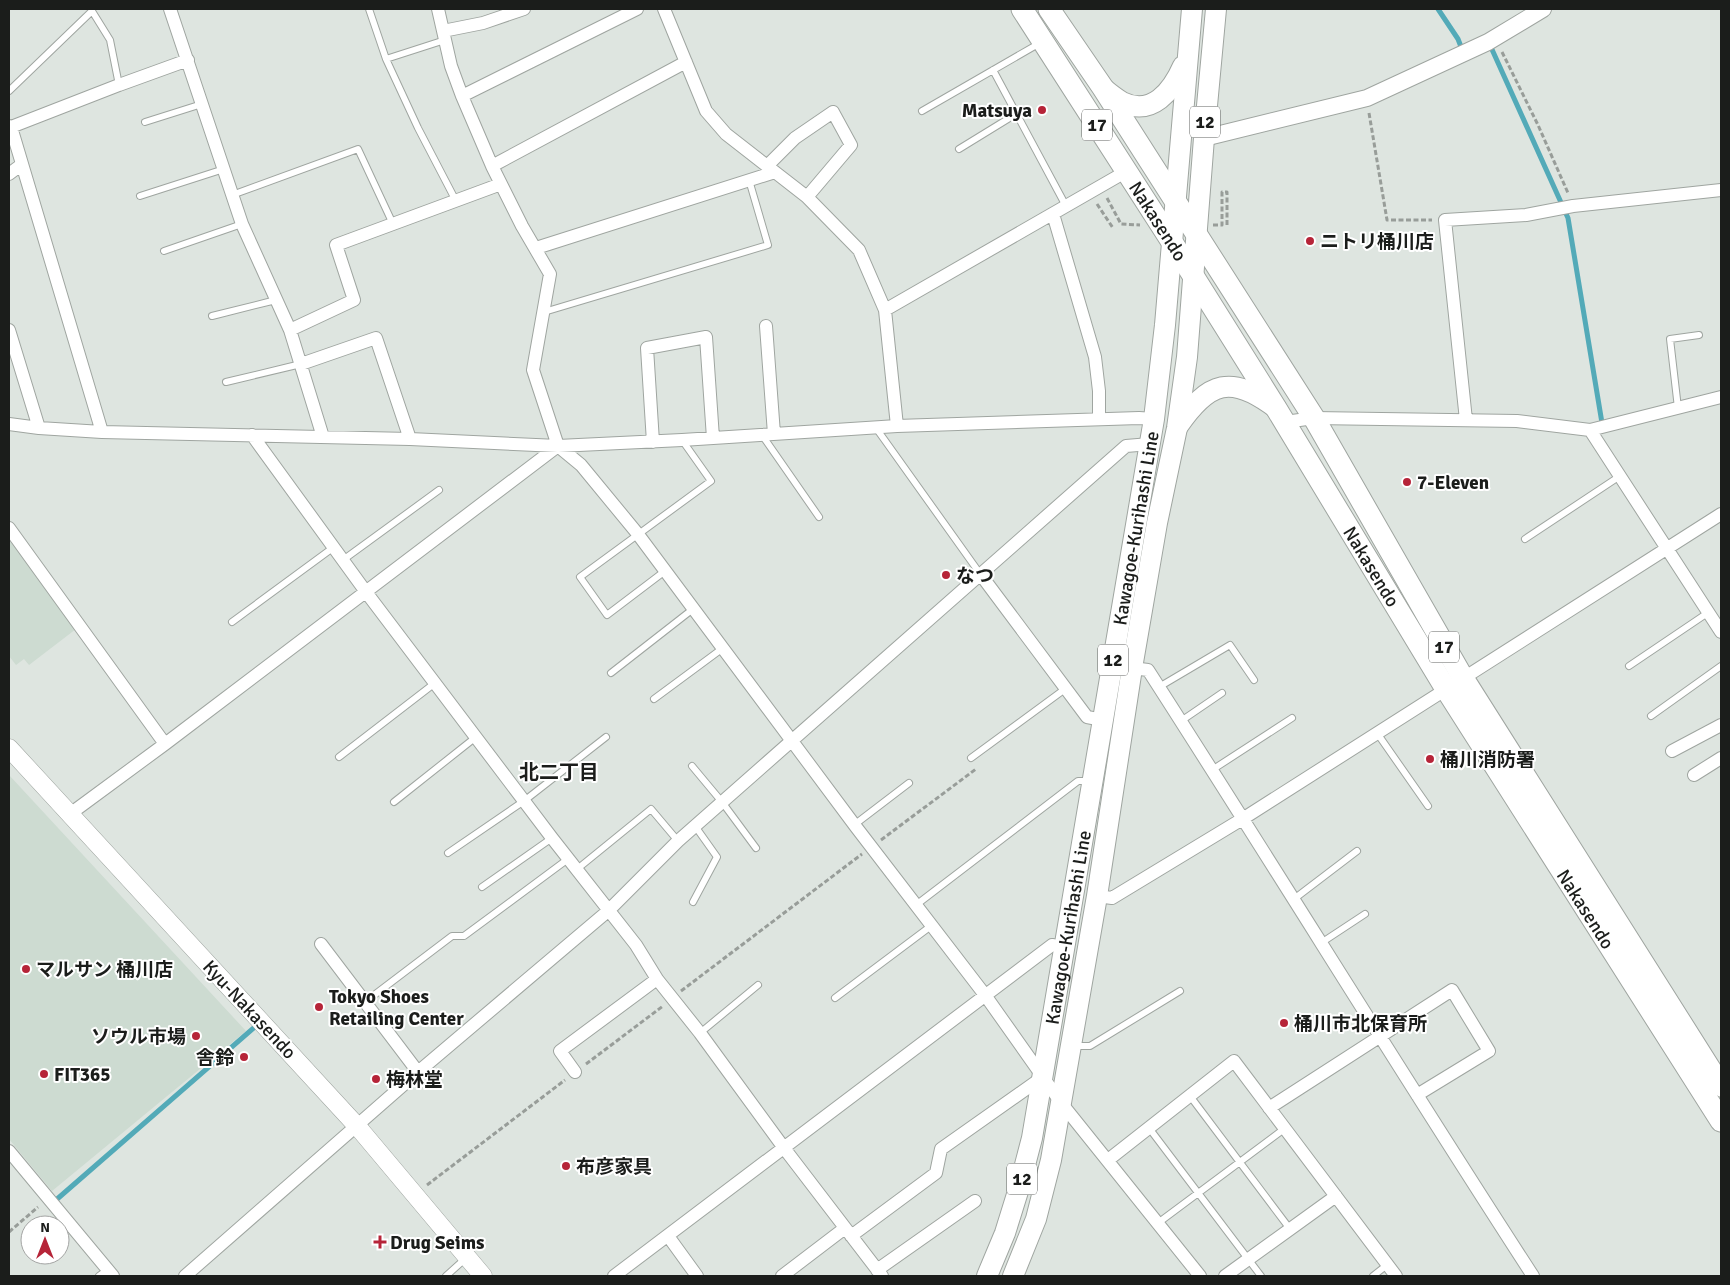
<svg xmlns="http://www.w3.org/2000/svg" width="1730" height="1285" font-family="Signika,'Noto Sans JP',sans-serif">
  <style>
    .built { fill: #cddbd1 }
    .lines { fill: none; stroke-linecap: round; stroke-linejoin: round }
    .stream { stroke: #53aab8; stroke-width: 5 }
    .service-casing { stroke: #9fa5a0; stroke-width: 8 }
    .minor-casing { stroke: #9fa5a0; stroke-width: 14 }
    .tertiary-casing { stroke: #9fa5a0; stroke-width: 18 }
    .secondary-casing { stroke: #9fa5a0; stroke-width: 19 }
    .primary-casing { stroke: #9fa5a0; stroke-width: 22 }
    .trunk-casing { stroke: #9fa5a0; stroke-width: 23 }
    .path { stroke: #989d99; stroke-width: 3; stroke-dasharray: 5 2.5; stroke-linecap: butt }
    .service { stroke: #fff; stroke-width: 6 }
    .minor { stroke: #fff; stroke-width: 12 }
    .tertiary { stroke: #fff; stroke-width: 16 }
    .secondary { stroke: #fff; stroke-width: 18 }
    .primary { stroke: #fff; stroke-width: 20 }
    .trunk { stroke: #fff; stroke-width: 21 }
    .poi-dot { fill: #b62438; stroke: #fff; stroke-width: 2 }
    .labels { text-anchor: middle; stroke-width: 4; stroke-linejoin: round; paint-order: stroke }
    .shield { fill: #fff; stroke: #5f615f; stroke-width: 1 }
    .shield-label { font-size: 18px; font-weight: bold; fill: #1b1d1b }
    .poi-label { font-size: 19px; font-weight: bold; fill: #1b1d1b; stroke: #fff; text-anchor: start }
    .street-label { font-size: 19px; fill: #1b1d1b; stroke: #fff }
    .neighbourhood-label { font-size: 20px; font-weight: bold; fill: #1b1d1b; stroke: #fff }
  </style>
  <rect width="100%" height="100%" fill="#dee5e0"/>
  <path class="built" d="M9,539L76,629L29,665L24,659L16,665L9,656Z
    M9,775L246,1031L52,1191L9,1139Z"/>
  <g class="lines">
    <path class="stream" d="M1438,9L1458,39L1463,52
      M1490,45L1568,218L1602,423
      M56,1200L256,1026"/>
    <defs>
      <path id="service" d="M369,9L386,59L418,128L456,201
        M386,59L445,40
        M993,70L1066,206
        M9,91L92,11L110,40L119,85
        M922,111L1040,43
        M145,122L202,104
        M959,149L1016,114
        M232,195L358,149L393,224
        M140,196L224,169
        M164,251L242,224
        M544,312L768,245L749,180
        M212,316L276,300
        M226,382L301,364
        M1678,408L1670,339L1699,335
        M876,428L981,575
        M762,435L819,517
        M1525,539L1620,476
        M343,560L439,490
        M665,571L607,615L580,577L711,481L682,440
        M232,622L334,547
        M1629,666L1709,612
        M611,673L693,609
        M1159,687L1230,645L1254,680
        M654,699L723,648
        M1651,716L1721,666
        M1181,721L1222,693
        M1377,733L1428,806
        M339,757L435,683
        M971,758L1065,689
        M692,766L722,802L756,848
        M1212,770L1292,718
        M394,802L476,737
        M854,825L909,783
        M448,853L524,801L606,737
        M576,870L651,809L678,841
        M482,887L552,838
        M1294,899L1357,851
        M693,902L717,857L695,826
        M916,905L1078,781H1090
        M1321,943L1365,914
        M835,998L931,926
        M365,1002L452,936H464L568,859
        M700,1033L758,985
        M1074,1046H1090L1180,991
        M1190,1096L1290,1229
        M1149,1128L1261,1276
        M1158,1223L1284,1129
        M99,1276L107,1270
        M446,1276L466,1258
        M1373,1276L1387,1265"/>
      <path id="minor" d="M170,9L242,224L290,330L323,437
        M438,9L451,66L462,96L492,166L522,226L550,274L533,370L558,446L581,465L637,533L856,827L985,995L1062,1104L1200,1276
        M664,9L706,111L726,134L807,197L859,250L885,310L897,426
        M443,31L483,23L524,9
        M462,96L637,9
        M9,126L11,127L102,432
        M11,127L119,85L188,60
        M492,166L686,62
        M767,166L795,138L833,112L851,145L807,197
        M9,174L21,165
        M1053,214L1095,357L1099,391V419
        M536,248L775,172
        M885,310L1127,171
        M766,326L774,434
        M9,330L39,428
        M290,330L354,300L336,245L501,184
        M301,364L376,338L410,439
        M1466,420L1445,220L1526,215L1573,206L1721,190
        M1285,422L1314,418L1517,421L1590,430L1721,397
        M9,424L39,428L102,432L410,439L558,446L682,440L897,426L1139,418L1154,419
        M1590,430L1721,632
        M252,435L366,592L552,838L636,945L657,979L700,1033L784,1148L882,1276
        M653,442L647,348L706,337L713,438
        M9,528L165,744
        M981,575L1087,717L1103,720
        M1132,668L1148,670C1278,872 1403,1076 1533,1276
        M1672,751L1721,725
        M1694,775L1721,758
        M70,814L165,744L558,446
        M1097,896L1112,898L1244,818L1721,514
        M321,944L418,1072
        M575,1072L560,1051L657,979
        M1269,1108L1452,990L1489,1051L1417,1095
        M9,1151L113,1276
        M1108,1160L1234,1061L1396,1276
        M668,1236L697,1276
        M851,1236L936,1173L941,1149L1043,1077
        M877,1270L975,1201
        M185,1276L418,1072L608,911L678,841L1126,446L1150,444
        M614,1276L1052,945L1064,947
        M782,1276L845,1228
        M1225,1276L1336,1196"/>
      <path id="tertiary" d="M1204,138L1367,98L1488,42L1543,9"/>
      <path id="secondary" d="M9,748L357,1126L483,1276"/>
      <g id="primary">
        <path d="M1103,88C1109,93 1115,98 1122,102C1152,117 1172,91 1183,66"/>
        <path d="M1178,426C1209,381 1231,374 1276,408"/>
        <path id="s1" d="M987,1276L1005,1233L1019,1188L1032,1138L1154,419L1165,325L1192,9"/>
        <path d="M1013,1276L1036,1219L1051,1160L1097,896L1132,668L1157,523L1177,428L1187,357L1204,138L1216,9"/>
      </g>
      <g id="trunk">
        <path id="s2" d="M1022,9L1172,242L1276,408L1446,689L1721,1121"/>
        <path d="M1049,9L1103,88L1314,418L1463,678L1721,1086"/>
      </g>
    </defs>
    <use href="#service" class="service-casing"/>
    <use href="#minor" class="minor-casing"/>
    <use href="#tertiary" class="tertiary-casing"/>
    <use href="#secondary" class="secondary-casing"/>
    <use href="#primary" class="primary-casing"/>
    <use href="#trunk" class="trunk-casing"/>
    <path class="path" d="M1502,52L1538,125L1568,193
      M1369,113L1387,220H1432
      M1107,198L1121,224L1140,225
      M1097,204L1113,228
      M1213,225H1222V192H1227V225
      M881,840L976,769
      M681,991L862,854
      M586,1064L663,1006
      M427,1185L565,1080
      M9,1232L38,1207"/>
    <use href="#service" class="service"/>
    <use href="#minor" class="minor"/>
    <use href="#tertiary" class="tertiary"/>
    <use href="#secondary" class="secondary"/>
    <use href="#primary" class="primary"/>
    <use href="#trunk" class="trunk"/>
  </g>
  <g class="poi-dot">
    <circle cx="1042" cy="110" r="5"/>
    <circle cx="1310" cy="241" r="5"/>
    <circle cx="1407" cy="482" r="5"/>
    <circle cx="946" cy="575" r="5"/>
    <circle cx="1430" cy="759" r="5"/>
    <circle cx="26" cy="969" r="5"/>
    <circle cx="319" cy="1007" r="5"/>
    <circle cx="1284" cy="1023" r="5"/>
    <circle cx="196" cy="1036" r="5"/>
    <circle cx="244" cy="1057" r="5"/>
    <circle cx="44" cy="1074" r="5"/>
    <circle cx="376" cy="1079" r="5"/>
    <circle cx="566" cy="1166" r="5"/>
    <path d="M377.5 1234.5h5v5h5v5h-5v5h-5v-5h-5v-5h5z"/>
  </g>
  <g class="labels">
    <g class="shield">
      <rect x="1190" y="106.5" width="30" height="31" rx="4"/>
      <rect x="1082" y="109.5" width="30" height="31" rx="4"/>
      <rect x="1429" y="631.5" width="30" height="31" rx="4"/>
      <rect x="1098" y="644.5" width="30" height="31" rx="4"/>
      <rect x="1007" y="1163.5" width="30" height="31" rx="4"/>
    </g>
    <g class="shield-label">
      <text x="1205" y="128">12</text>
      <text x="1097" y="131">17</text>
      <text x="1444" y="653">17</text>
      <text x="1113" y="666">12</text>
      <text x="1022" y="1185">12</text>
    </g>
    <g class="poi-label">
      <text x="1032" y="117" text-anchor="end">Matsuya</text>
      <text x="1320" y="248">ニトリ桶川店</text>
      <text x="1417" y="489">7-Eleven</text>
      <text x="956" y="582">なつ</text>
      <text x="1440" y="766">桶川消防署</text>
      <text x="36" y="976">マルサン 桶川店</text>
      <text x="329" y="1003">Tokyo Shoes<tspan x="329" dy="22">Retailing Center</tspan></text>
      <text x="1294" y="1030">桶川市北保育所</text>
      <text x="186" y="1043" text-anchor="end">ソウル市場</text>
      <text x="234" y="1064" text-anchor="end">舎鈴</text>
      <text x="54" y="1081">FIT365</text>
      <text x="386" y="1086">梅林堂</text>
      <text x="576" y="1173">布彦家具</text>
      <text x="390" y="1249">Drug Seims</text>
    </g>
    <g class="street-label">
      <text dy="7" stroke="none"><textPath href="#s2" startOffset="252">Nakasendo</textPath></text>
      <text dy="7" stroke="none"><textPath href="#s1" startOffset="764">Kawagoe-Kurihashi Line</textPath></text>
      <text dy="7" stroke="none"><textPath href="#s2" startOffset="658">Nakasendo</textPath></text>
      <text dy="7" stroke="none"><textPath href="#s2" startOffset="1062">Nakasendo</textPath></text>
      <text dy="7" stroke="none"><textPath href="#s1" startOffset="359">Kawagoe-Kurihashi Line</textPath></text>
      <text transform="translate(250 1009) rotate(47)" y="7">Kyu-Nakasendo</text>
    </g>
    <g class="neighbourhood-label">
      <text x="559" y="779">北二丁目</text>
    </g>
  </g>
  <rect width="1730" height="1285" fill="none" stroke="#1b1d1b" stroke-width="20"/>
  <g transform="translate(45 1240)"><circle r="24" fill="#ffffff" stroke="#a4a5a4"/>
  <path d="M0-4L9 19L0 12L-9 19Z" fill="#b62438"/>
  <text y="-8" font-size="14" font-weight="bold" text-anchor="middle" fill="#1b1d1b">N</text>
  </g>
</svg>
